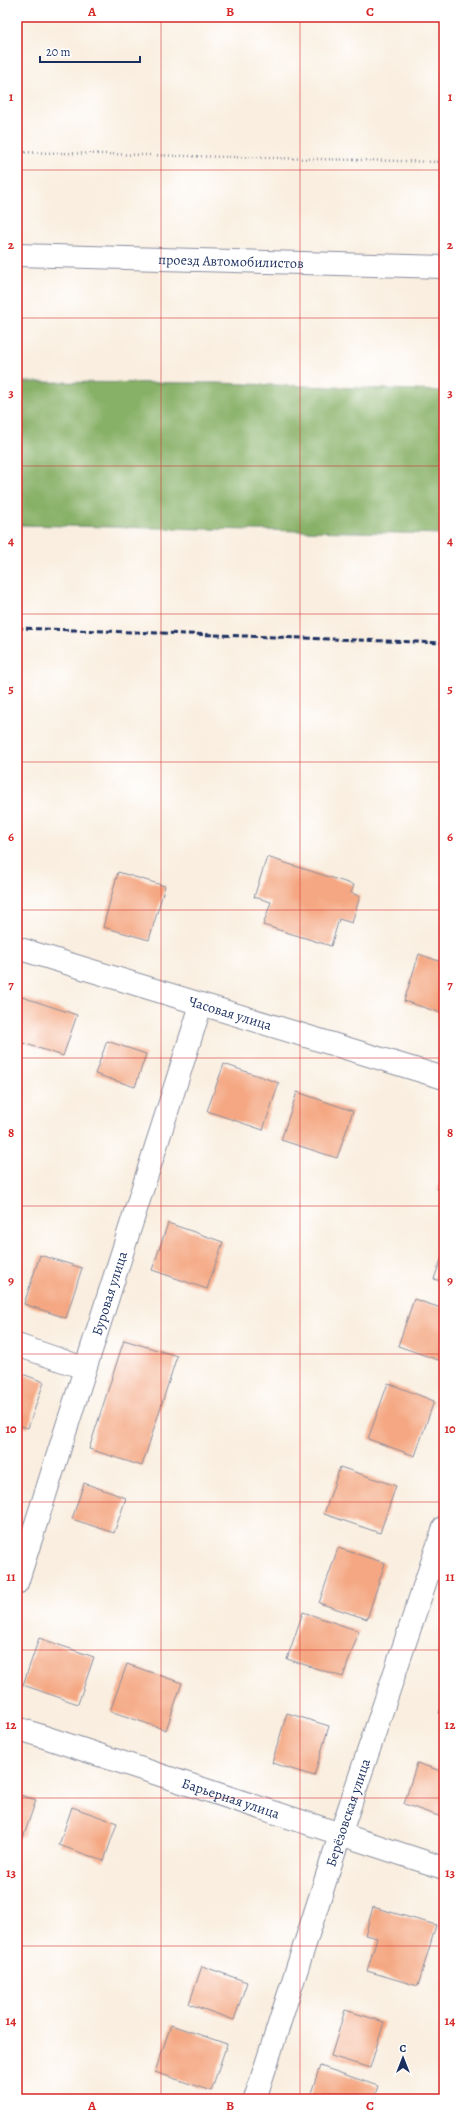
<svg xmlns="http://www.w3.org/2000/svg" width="461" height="2116" font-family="Alegreya,serif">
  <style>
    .forest { fill: #88b168; stroke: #527063 }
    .building { fill: #f4a782 }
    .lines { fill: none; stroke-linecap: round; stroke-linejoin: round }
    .minor-casing { stroke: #8a8e9e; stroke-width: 24 }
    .path { stroke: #8a8e9e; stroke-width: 2.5; stroke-dasharray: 1 3; stroke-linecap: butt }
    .minor { stroke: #fff; stroke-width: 22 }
    .rail { stroke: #1b2f5e; stroke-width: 3; stroke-dasharray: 6 3; stroke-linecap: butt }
    .grid { fill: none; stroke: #d62828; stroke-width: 1; stroke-opacity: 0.55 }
    .labels { text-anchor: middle; stroke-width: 3; stroke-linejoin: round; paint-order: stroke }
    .street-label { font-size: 14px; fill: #1b2f5e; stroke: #fff }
    .neatline { fill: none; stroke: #d62828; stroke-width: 1.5 }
    .grid-label { font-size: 13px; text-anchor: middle; font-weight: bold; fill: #d62828 }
  </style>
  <rect width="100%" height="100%" fill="#fff"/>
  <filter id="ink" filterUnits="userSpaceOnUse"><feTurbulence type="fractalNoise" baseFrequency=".025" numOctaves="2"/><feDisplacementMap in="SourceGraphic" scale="8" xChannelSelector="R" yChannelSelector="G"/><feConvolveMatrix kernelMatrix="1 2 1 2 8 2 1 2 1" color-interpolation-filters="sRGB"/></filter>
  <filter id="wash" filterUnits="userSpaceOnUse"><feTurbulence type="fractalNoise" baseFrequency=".012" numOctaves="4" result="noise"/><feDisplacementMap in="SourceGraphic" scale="16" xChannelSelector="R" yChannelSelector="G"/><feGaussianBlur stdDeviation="0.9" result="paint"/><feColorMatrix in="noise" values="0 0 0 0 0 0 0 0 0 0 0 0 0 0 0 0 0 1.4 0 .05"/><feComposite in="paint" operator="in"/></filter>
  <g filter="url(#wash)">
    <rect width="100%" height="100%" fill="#f9eedf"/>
    <path class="forest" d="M17,382L218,383L444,391V534L17,525Z"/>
    <g id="blocks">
      <path class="building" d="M267,857L354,885L351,893L360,896L352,923L339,919L331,946L263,925L271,902L254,897Z
        M118,872L165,886L149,940L103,927Z
        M419,954L444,963V1014L404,1001Z
        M22,997L77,1015L63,1056L17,1041V1010Z
        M107,1041L146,1054L135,1087L95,1074Z
        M224,1064L279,1083L263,1130L207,1111Z
        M297,1092L353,1111L337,1158L281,1140Z
        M444,1170V1191L437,1189Z
        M168,1223L223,1242L207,1289L152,1270Z
        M444,1251V1282L434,1279Z
        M40,1255L82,1268L66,1318L24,1304Z
        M414,1299L444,1309V1362L398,1346Z
        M124,1340L177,1356L142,1466L89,1449Z
        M17,1372L44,1382L28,1428L17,1425Z
        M388,1383L434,1401L415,1456L368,1439Z
        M340,1467L396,1486L380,1533L324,1514Z
        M84,1483L126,1498L114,1533L72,1519Z
        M338,1548L385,1563L367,1619L319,1603Z
        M303,1612L359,1631L343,1677L287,1659Z
        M39,1638L94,1657L78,1704L23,1685Z
        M127,1664L182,1683L166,1730L110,1711Z
        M444,1699V1714L439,1713Z
        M287,1713L329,1726L314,1776L272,1763Z
        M417,1763L444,1772V1818L404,1804Z
        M17,1794L36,1800L23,1838L17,1836Z
        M72,1807L117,1823L104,1861L59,1845Z
        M373,1907L436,1925L418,1986L367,1971L377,1938L365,1935Z
        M202,1966L247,1982L234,2020L189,2004Z
        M345,2010L384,2022L370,2068L331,2056Z
        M171,2025L227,2044L211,2091L155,2072Z
        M320,2066L378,2086L374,2099H309Z"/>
    </g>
  </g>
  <g filter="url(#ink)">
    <use href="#blocks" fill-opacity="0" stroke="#8a8e9e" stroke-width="1"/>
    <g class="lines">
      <defs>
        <g id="minor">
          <path id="s1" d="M17,255L444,267"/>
          <path id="s2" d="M17,948L444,1078"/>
          <path d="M17,1345L84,1368"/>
          <path id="s3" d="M17,1583L201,1005"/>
          <path id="s4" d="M17,1728L444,1868"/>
          <path id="s5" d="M255,2099L340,1835L444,1527"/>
        </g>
      </defs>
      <use href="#minor" class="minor-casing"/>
      <path class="path" d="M17,152L444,162"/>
      <use href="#minor" class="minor"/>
      <path class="rail" d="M17,628L444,643"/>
    </g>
  </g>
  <path class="grid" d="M161,17V2099M300,17V2099M17,170H444M17,318H444M17,466H444M17,614H444M17,762H444M17,910H444M17,1058H444M17,1206H444M17,1354H444M17,1502H444M17,1650H444M17,1798H444M17,1946H444"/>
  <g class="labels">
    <g class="street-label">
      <text dy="5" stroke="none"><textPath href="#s1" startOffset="214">проезд Автомобилистов</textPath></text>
      <text dy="5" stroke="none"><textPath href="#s2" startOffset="223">Часовая улица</textPath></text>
      <text dy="5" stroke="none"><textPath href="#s3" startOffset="304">Буровая улица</textPath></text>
      <text dy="5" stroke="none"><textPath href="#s4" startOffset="225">Барьерная улица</textPath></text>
      <text dy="5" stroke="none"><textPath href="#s5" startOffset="301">Берёзовская улица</textPath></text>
    </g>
  </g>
  <rect width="461" height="2116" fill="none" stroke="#fff" stroke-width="44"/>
  <g transform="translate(403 2058)" stroke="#ffffff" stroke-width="3" paint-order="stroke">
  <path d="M0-3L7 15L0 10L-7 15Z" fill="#1b2f5e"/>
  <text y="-6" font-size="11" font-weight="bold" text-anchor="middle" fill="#1b2f5e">С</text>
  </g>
  <path d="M40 56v6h100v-6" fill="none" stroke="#1b2f5e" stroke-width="2"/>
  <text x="46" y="56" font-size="12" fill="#1b2f5e" stroke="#ffffff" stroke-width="3" paint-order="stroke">20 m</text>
  <rect x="22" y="22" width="417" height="2072" class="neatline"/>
  <g class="grid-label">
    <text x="92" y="16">A</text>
    <text x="230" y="16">B</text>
    <text x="370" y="16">C</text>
    <text x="11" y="101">1</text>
    <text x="450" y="101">1</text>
    <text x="11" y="249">2</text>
    <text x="450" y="249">2</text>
    <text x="11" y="397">3</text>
    <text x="450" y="397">3</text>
    <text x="11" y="545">4</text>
    <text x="450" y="545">4</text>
    <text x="11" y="693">5</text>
    <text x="450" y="693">5</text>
    <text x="11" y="841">6</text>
    <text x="450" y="841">6</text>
    <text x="11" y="989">7</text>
    <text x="450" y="989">7</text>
    <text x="11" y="1137">8</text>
    <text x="450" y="1137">8</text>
    <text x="11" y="1285">9</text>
    <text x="450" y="1285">9</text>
    <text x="11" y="1433">10</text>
    <text x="450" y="1433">10</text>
    <text x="11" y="1581">11</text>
    <text x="450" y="1581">11</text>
    <text x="11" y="1729">12</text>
    <text x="450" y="1729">12</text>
    <text x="11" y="1877">13</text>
    <text x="450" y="1877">13</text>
    <text x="11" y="2025">14</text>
    <text x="450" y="2025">14</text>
    <text x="92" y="2110">A</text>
    <text x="230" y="2110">B</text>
    <text x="370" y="2110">C</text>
  </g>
</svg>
